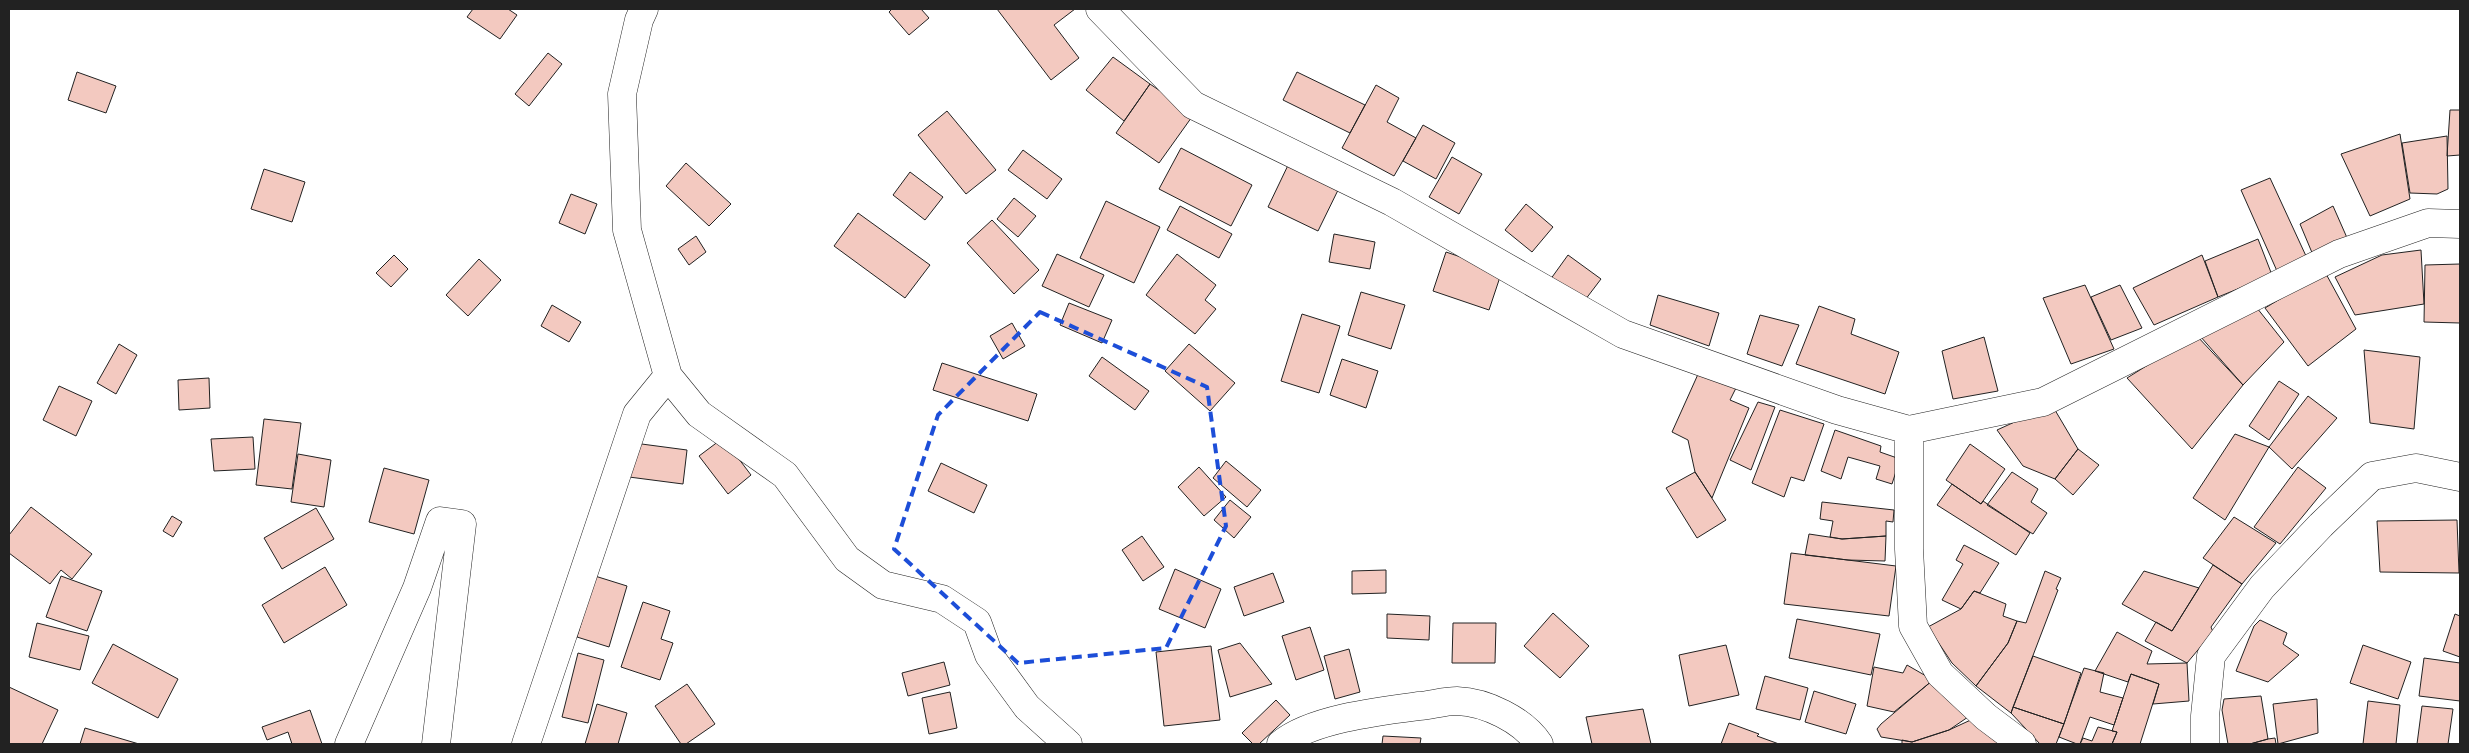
<svg xmlns="http://www.w3.org/2000/svg" width="2469" height="753" font-family="'Roboto Condensed',sans-serif">
  <style>
    .building { fill: #f3c9c0; stroke: #222 }
    .lines { fill: none; stroke-linecap: round; stroke-linejoin: round }
    .minor-casing { stroke: #222; stroke-width: 29 }
    .minor { stroke: #fff; stroke-width: 28 }
    .marked { fill: none; stroke: #1d4ed8; stroke-width: 4; stroke-dasharray: 10 6; stroke-linejoin: round }
  </style>
  <rect width="100%" height="100%" fill="#fff"/>
  <path class="building" d="M473,9H508L517,15L500,39L467,17Z
    M892,9H921L929,18L909,35L889,12Z
    M997,9H1075L1054,25L1079,58L1051,80Z
    M548,53L562,64L529,106L515,94Z
    M1113,57L1150,84L1124,121L1086,90Z
    M77,72L116,86L106,113L68,100Z
    M1297,72L1365,105L1350,133L1283,100Z
    M1150,84L1194,114L1159,163L1116,133Z
    M1376,85L1399,98L1387,122L1416,138L1394,176L1342,148Z
    M2450,110H2460V155L2447,156Z
    M947,111L996,170L966,194L918,135Z
    M1423,125L1455,143L1436,179L1403,161Z
    M2400,134L2410,199L2370,216L2341,154Z
    M2447,136L2448,189L2437,194L2410,193L2402,143Z
    M1181,148L1252,185L1231,226L1159,189Z
    M1023,150L1062,179L1047,199L1008,170Z
    M1452,157L1482,174L1459,214L1429,197Z
    M1291,159L1341,184L1318,231L1268,207Z
    M686,163L731,204L709,226L666,186Z
    M264,169L305,182L292,222L251,209Z
    M910,172L943,197L925,220L893,195Z
    M2270,178L2306,256L2277,271L2241,190Z
    M571,194L597,204L585,234L559,223Z
    M1014,198L1036,216L1018,237L997,219Z
    M1106,201L1160,227L1134,283L1080,258Z
    M1526,204L1553,227L1532,252L1505,230Z
    M1180,206L1232,234L1219,258L1167,230Z
    M2333,206L2348,240L2313,255L2300,224Z
    M858,213L930,265L905,298L834,246Z
    M992,220L1039,270L1014,294L967,243Z
    M1334,234L1375,242L1370,269L1329,262Z
    M696,236L706,252L689,265L678,249Z
    M2258,239L2272,275L2218,297L2205,261Z
    M2421,250L2424,304L2355,315L2335,277L2382,255Z
    M1446,252L1502,271L1489,310L1433,291Z
    M1057,254L1104,275L1089,307L1042,286Z
    M1177,254L1216,285L1205,300L1216,309L1195,334L1146,295Z
    M394,255L408,269L391,287L376,273Z
    M1568,255L1601,279L1582,304L1550,280Z
    M2202,255L2218,297L2154,325L2133,288Z
    M479,259L501,280L468,316L446,295Z
    M2460,264V323L2424,322L2425,265Z
    M2325,272L2356,329L2308,366L2265,308Z
    M2085,285L2114,349L2071,364L2043,298Z
    M2120,285L2142,328L2111,340L2091,297Z
    M1361,292L1405,305L1391,349L1348,335Z
    M1658,295L1719,313L1709,346L1650,325Z
    M1069,303L1112,320L1102,343L1060,325Z
    M552,305L581,322L569,342L541,326Z
    M1819,306L1855,319L1851,334L1899,352L1885,394L1796,364Z
    M2257,308L2284,342L2243,385L2200,336Z
    M1302,314L1340,326L1319,393L1281,381Z
    M1760,315L1799,325L1782,366L1747,354Z
    M1012,323L1025,346L1003,359L990,336Z
    M2196,335L2243,385L2192,449L2127,378Z
    M1984,337L1998,391L1953,399L1942,351Z
    M119,344L137,355L116,394L97,383Z
    M1189,344L1235,383L1210,411L1165,371Z
    M2364,350L2420,357L2414,429L2370,423Z
    M1102,357L1149,391L1135,410L1089,376Z
    M1342,359L1378,371L1366,408L1330,395Z
    M942,363L1037,394L1028,421L933,390Z
    M1699,372L1736,388L1730,400L1749,408L1712,498L1695,472L1688,440L1672,432Z
    M209,378L210,408L179,410L178,380Z
    M2279,381L2299,394L2269,440L2249,426Z
    M59,386L92,401L76,436L43,420Z
    M2308,396L2337,418L2292,469L2269,447Z
    M1758,402L1775,407L1751,470L1730,460Z
    M2052,405L2078,449L2055,479L2023,466L1997,430Z
    M1780,410L1824,424L1804,481L1791,477L1784,497L1752,483Z
    M264,419L301,423L292,489L256,485Z
    M1835,430L1881,446L1880,452L1900,459L1892,484L1876,479L1880,466L1848,457L1841,479L1821,471Z
    M2235,434L2269,447L2225,520L2193,498Z
    M253,437L255,469L214,471L211,439Z
    M723,438L751,475L728,494L699,456Z
    M634,443L687,450L683,484L629,477Z
    M1970,444L2005,469L1981,504L1946,480Z
    M2078,449L2099,465L2073,495L2055,479Z
    M298,454L331,460L324,507L291,502Z
    M1226,461L1261,490L1247,507L1213,478Z
    M941,463L987,485L974,513L928,491Z
    M1199,467L1226,497L1204,516L1178,487Z
    M2298,467L2326,488L2280,544L2254,527Z
    M384,468L429,480L414,534L369,522Z
    M1695,472L1726,520L1697,538L1666,488Z
    M2012,472L2038,489L2031,502L2047,513L2033,534L1987,505Z
    M1952,484L1981,504L1983,501L2030,533L2016,555L1937,505Z
    M1230,500L1251,517L1234,538L1214,520Z
    M1822,502L1894,510L1893,522L1886,521V536L1842,539L1830,537L1833,521L1820,519Z
    M31,507L92,554L72,579L61,570L50,584L9,553V535Z
    M316,508L334,539L282,569L264,538Z
    M172,516L182,522L173,537L163,531Z
    M2234,517L2276,543L2242,584L2203,558Z
    M2457,520L2459,573L2380,572L2377,521Z
    M1809,534L1842,539L1886,536L1885,561L1848,560L1805,555Z
    M1142,536L1164,567L1143,581L1122,550Z
    M1964,545L1999,563L1980,593L1974,591L1961,609L1942,600L1963,564L1956,560Z
    M1791,553L1896,566L1889,616L1784,604Z
    M2213,565L2242,584L2211,627L2213,632L2187,663L2145,641L2156,622L2172,631Z
    M325,567L347,605L284,643L262,605Z
    M1175,569L1221,589L1205,628L1159,609Z
    M1386,570V593L1352,594V571Z
    M2045,571L2061,578L2056,589L2058,590L2011,713L1976,686L2008,643L2017,621L2026,623Z
    M2144,571L2199,588L2172,631L2122,604Z
    M1273,573L1284,602L1244,616L1234,587Z
    M61,576L102,591L87,631L46,617Z
    M595,576L627,586L609,647L577,637Z
    M1974,591L2006,604L2003,616L2017,621L2008,643L1976,686L1952,663L1928,627L1961,609Z
    M643,602L670,611L661,639L673,643L660,680L621,667Z
    M1553,613L1589,646L1560,678L1524,646Z
    M1387,614L1430,616L1429,640L1387,638Z
    M2455,614L2460,616V657L2443,651Z
    M1797,619L1880,634L1871,675L1789,658Z
    M2260,620L2287,633L2283,644L2299,655L2268,682L2236,671L2254,626Z
    M37,623L89,636L80,670L29,657Z
    M1453,623H1496L1495,663H1452Z
    M1310,627L1324,670L1296,680L1282,636Z
    M2117,632L2152,651L2147,664L2187,663L2189,701L2153,704L2159,684L2131,674L2128,682L2095,671Z
    M1240,643L1272,684L1230,697L1218,650Z
    M113,644L178,679L158,718L92,683Z
    M1726,645L1739,695L1689,706L1679,655Z
    M2363,645L2411,662L2398,699L2350,683Z
    M1211,646L1220,720L1164,726L1156,652Z
    M1349,649L1360,692L1335,699L1324,656Z
    M578,653L604,660L588,723L562,717Z
    M2033,656L2081,673L2064,724L2013,707Z
    M2424,658L2460,663V701L2419,696Z
    M944,662L950,685L908,696L902,673Z
    M1907,665L1933,680L1894,712L1867,706L1874,667L1903,673Z
    M2084,668L2104,673L2100,692L2123,698L2114,725L2090,717L2080,744H2077L2059,737Z
    M2131,674L2159,684L2140,744H2112L2117,732L2112,731Z
    M1765,676L1808,688L1800,720L1756,709Z
    M1933,680L1968,717L1949,730L1912,742L1881,737L1877,729L1881,724Z
    M687,684L715,724L686,744H681L655,706Z
    M9,687L58,710L42,744H9Z
    M1814,691L1856,704L1846,734L1805,722Z
    M950,692L957,728L929,734L922,698Z
    M2261,696L2268,739L2250,744H2228L2222,710L2224,699Z
    M2317,699L2318,733L2278,744L2273,704Z
    M1276,700L1290,715L1259,744H1253L1242,733Z
    M2368,701L2400,705L2396,744H2363Z
    M597,704L627,713L618,744H585Z
    M2422,706L2453,709L2448,744H2417Z
    M2013,707L2064,724L2056,744H2040L2011,713Z
    M1643,709L1651,744H1592L1586,717Z
    M310,710L322,744H292L288,732L267,740L262,727Z
    M1975,718L2001,744H1902V740L1912,742L1949,730Z
    M1729,723L1759,734L1757,736L1779,744H1721Z
    M2098,727L2117,732L2112,744H2080L2083,738L2092,741Z
    M85,728L139,744H80Z
    M1383,736L1421,738L1420,744H1382Z
    M2275,738L2276,744H2250L2268,739Z"/>
  <g class="lines">
    <defs>
      <path id="minor" d="M644,9L639,20L622,94L627,230L668,376L699,414L785,475L847,559L883,585L942,599L977,622L989,655L1027,707L1068,744
        M1100,9L1193,105L1392,202L1623,334L1837,410L1909,430L2043,402L2339,254L2428,223L2460,224
        M1909,430V549L1913,626L1940,674L1986,717L2022,744
        M349,744L417,588L440,521L462,524L436,744
        M526,744L637,414L668,376
        M1281,744C1311,719 1380,711 1419,706C1431,705 1445,701 1457,701C1486,702 1523,720 1539,744
        M2205,744V716L2211,656L2262,587L2321,525L2372,476L2416,468L2460,477"/>
    </defs>
    <use href="#minor" class="minor-casing"/>
    <use href="#minor" class="minor"/>
  </g>
  <path class="marked" d="M1040,312L1207,387L1226,526L1166,648L1018,663L894,549L938,415Z"/>
  <rect width="2469" height="753" fill="none" stroke="#222222" stroke-width="20"/>
</svg>
